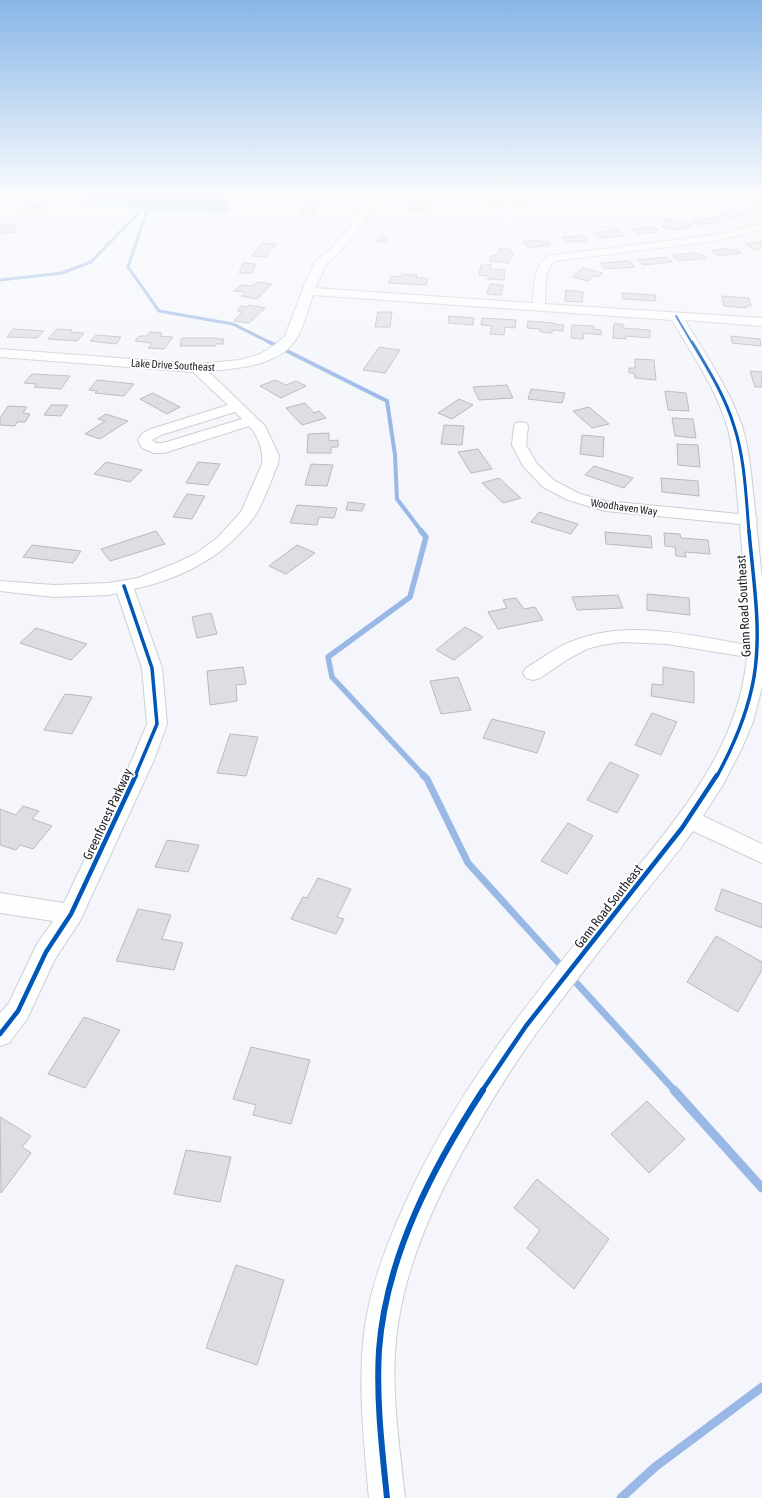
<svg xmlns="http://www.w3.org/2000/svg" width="762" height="1498" font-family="'Asap Condensed',sans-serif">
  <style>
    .water { fill: #99b8e6 }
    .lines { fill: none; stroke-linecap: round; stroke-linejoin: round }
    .stream-far4 { stroke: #99b8e6; stroke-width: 3 }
    .stream-far3 { stroke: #99b8e6; stroke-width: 4 }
    .stream-far2 { stroke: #99b8e6; stroke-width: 5.5 }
    .stream-far1 { stroke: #99b8e6; stroke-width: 7 }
    .stream { stroke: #99b8e6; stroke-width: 9 }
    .building { fill: #dcdee2; stroke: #b9babe }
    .street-casing { stroke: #cecfd3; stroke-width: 2 }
    .street { fill: #fdfefe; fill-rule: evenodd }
    .cycleway-far4-casing { stroke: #fff; stroke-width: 3.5 }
    .cycleway-far3-casing { stroke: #fff; stroke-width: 4.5 }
    .cycleway-far2-casing { stroke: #fff; stroke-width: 6 }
    .cycleway-far1-casing { stroke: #fff; stroke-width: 7 }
    .cycleway-casing { stroke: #fff; stroke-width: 8 }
    .cycleway-far4 { stroke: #0057b8; stroke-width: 2 }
    .cycleway-far3 { stroke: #0057b8; stroke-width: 3 }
    .cycleway-far2 { stroke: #0057b8; stroke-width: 3.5 }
    .cycleway-far1 { stroke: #0057b8; stroke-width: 4.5 }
    .cycleway { stroke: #0057b8; stroke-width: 6 }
    .labels { text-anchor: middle; stroke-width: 3.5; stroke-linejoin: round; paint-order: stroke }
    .far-street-label { font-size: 11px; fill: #1e1f23; stroke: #fff }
    .street-label { font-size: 13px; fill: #1e1f23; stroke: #fff }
  </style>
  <rect width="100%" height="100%" fill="#f4f6fb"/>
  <path class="water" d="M86,196H222L230,210L221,213L87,206L83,203Z"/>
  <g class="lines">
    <path class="stream-far4" d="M147,210L128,267L159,311L233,324L271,343
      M0,280L62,273L91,262L141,210"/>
    <path class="stream-far3" d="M269,342L387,401L395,455L397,499L422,532"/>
    <path class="stream-far2" d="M421,531L426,537L410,597L328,657L332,677L424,776"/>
    <path class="stream-far1" d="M423,775L427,779L468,863L565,970
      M571,977L675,1091"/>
    <path class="stream" d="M674,1090L762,1188
      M621,1498L655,1467L762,1387"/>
  </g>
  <path class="building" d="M540,196H561L562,199H542Z
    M529,197L535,202L515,204L510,198Z
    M411,199L430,200L427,210L407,209Z
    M497,199L499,201L504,200L508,205L491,206L485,200Z
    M29,205L45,206L38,213L16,214L20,210H24Z
    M306,205L318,206L313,215L300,214Z
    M762,205V211L755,213L746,209Z
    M736,210L744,213L741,214L744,215L731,219L720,215Z
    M713,217L722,221L701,225L692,221Z
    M674,219L678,221H684L693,227L669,230L662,226L671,225L664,220Z
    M14,224L17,232L0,234V225Z
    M653,227L658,230H653L655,232L639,234L632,229Z
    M607,228H615L624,236L598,238L592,233L611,231Z
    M583,236L587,241L565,242L562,237Z
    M380,237H388L385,242H377Z
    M540,240L542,242H547L551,245L529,248L523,242Z
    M762,241V248L756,250L745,244Z
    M262,243L276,244L266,257L252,256Z
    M500,248L511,249L510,253H514L508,263L489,261L492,255L496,256Z
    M727,248L730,250L736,249L742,253L719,256L711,251Z
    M694,253L701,254L707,258L679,261L672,255Z
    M666,257L672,262L643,265L637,260Z
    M629,261L635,267L605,269L600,263Z
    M243,263L256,264L252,273H239Z
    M481,265H491L490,269L505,270L504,280L488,279V276L479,275Z
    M583,268L603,273L598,277L594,276L588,281L572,277Z
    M402,274L417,275L416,278H428L426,285L389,283L391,276L401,277Z
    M257,282L272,284L257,299L241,296L245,292L234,291L241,285L252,286Z
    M490,284L503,285L501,295L487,294Z
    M566,290L583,292L582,302L565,301Z
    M622,293L655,295L656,301L623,299Z
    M722,296L749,298L751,306H746V308L724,306Z
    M249,305L265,308L249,323L234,321L242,312L237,311L241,306L248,307Z
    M378,312H392L390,327H375Z
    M449,316L474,318L473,325L448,323Z
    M482,318L516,320L515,328L505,327L504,335L490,334L492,326L481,325Z
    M528,321L554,323V324L564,325L563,331L552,330V333L540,332V329L527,328Z
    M614,324H623V328L650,330V338L626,336V339L613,338Z
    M572,325L594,326V329L601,330V335L584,333L583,339L571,338Z
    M13,329L44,331L37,338L7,337Z
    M57,329L72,330L70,332L84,333L77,341L48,339Z
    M150,332L162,333L160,336L173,337L164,349L148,348L152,343L135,341L139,336H147Z
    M96,335L121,337L116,344L90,341Z
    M731,336L760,339L761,346L732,343Z
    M182,338H217V339H224L223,344H216L215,346H180Z
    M379,347L400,350L385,373L363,370Z
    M635,359L654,360L656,380L635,378L634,373H629V368H635Z
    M750,371L762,372V387H755Z
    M32,374L70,376L61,389L34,387L37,384L24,383Z
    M97,380L134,384L124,396L95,393L97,391L89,390Z
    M275,380L286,385L296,381L306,386L281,398L260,386Z
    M507,385L513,398L479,400L473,387Z
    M531,389L565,393L562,403L528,399Z
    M665,391L686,393L689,411L668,410Z
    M153,393L180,407L167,414L140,399Z
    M459,399L473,405L452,419L438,413Z
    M305,403L314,413L319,411L326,418L302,425L286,408Z
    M51,405H68L61,416L44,415Z
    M8,406L27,407L23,413L30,414L25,422H17L15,426L0,425V418Z
    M589,407L609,424L592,428L573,411Z
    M106,414L128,421L100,439L85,434L105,421L98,419Z
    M672,418L693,419L696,438L675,436Z
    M444,425L464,426L462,445L441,444Z
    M329,433V441L338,440V447H331V453H307L308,434Z
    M582,435L604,437L603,457L580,454Z
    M677,444L698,445L700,467L678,465Z
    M478,449L492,469L471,473L458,452Z
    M106,462L142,470L130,482L94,474Z
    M198,462L220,464L208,485L186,483Z
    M311,464L333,465L327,486L305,485Z
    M594,466L633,478L624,488L585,475Z
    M499,478L521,498L503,503L482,483Z
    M661,478L698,481L699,496L662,492Z
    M187,494L205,496L192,519L173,517Z
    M348,502L365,504L362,511L346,510Z
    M297,505L337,508L334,518L319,517L317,525L290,523Z
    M539,512L578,524L571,534L531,522Z
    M156,531L165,544L110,561L101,549Z
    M605,532L651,536L652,548L606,544Z
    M664,533L680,534L681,538L708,540L710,554L685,552L686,557L676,556L675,547L665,546Z
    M32,545L81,551L73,563L23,557Z
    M297,545L315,553L286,574L269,566Z
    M647,594L689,598L690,615L647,610Z
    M618,595L623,608L577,610L572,597Z
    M516,598L524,609L535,607L543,620L498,629L488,612L507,608L503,600Z
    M211,613L217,634L197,638L192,617Z
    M465,627L483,637L454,660L436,650Z
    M36,628L87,644L71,660L20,643Z
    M243,667L246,684L236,685L237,701L210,705L207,671Z
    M663,667L694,672V703L651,696L652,684L663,685Z
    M458,677L471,710L441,714L430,681Z
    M65,694L92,697L72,734L44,730Z
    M652,713L677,722L661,755L635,745Z
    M492,719L545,732L537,753L483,738Z
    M230,734L258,737L246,776L217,773Z
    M610,762L639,775L617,813L587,800Z
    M23,806L39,811L32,819L52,826L33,849L20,845L16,850L0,845V809L16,815Z
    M568,823L593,836L567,874L541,861Z
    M167,840L199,845L188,872L155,867Z
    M318,878L351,889L337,917L344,919L336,934L291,919L303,897L307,898Z
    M722,889L762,904V928L715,910Z
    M138,909L171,915L162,939L183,943L174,970L116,961Z
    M716,936L762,962V970L738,1012L687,982Z
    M84,1017L120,1030L85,1088L48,1074Z
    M251,1047L310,1060L291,1124L253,1115L256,1105L233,1099Z
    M647,1101L685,1139L649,1173L611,1134Z
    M0,1117L31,1136L22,1147L31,1153L1,1193Z
    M186,1150L231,1157L220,1202L174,1194Z
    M537,1179L609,1239L574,1289L527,1248L540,1230L514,1208Z
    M236,1265L284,1280L257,1365L206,1348Z"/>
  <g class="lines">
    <defs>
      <path id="street" d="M11,196L4,205L0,206V196Z
        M370,196H380L362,225L339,253L326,264L315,288L533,303C534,286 533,267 548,256L714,235L762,224V230L714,241L555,261C543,270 546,290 545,304L762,318V326L685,320C705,354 729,388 742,426C751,455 752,488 756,518L757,520L756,522L762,579V687L753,722L741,750L724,783L703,816L762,844V863L693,831C676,855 657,877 639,900C604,945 569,989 535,1035C507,1074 482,1116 459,1158C431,1210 407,1265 398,1324C389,1381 399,1441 405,1498H369C364,1441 357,1383 365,1326C371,1285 386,1246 403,1208C455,1090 537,991 617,892C674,822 738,752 747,657L667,644L622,642L601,645L587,649L568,659L540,678L533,680L526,678L523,673L526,668C540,660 553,649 568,643C625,618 689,635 747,645V608L740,524L605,511L568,500L543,487L523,466L512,445L514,426L516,423L521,422L526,423L528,426L526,445L537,464L555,481L580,494L606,501L739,514C736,486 735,456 728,429C717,390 692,354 672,320L313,295C308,308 304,326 297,338C279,367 237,368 208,371L265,426L279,456L278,464C271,480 265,499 256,514C252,520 247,526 242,531C214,562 175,580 134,589L162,668L167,724L154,760L80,921L55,959L27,1019L9,1043L0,1046V1013L9,1003L37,944L53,921L0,913V893L64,903L132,760L147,724L142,668L117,593L109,595L54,597L0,591V581L54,585L109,583L138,578L176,563L195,554L217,538L241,512L262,464C264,452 258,435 249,426L164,453H154L142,448L138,440L143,433L151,429L228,405L193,372L0,357V349L197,364L240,360L260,354L276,344L285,336L306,281L315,262L331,249L354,221ZM235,412L242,419L163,443H156L152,440L161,435Z"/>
    </defs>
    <use href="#street" class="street-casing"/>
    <use href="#street" class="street"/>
    <defs>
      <path id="cycleway-far4" d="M676,316L692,343"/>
      <path id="cycleway-far3" d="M692,342C708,369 725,396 734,426C745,459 746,498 749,532"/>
      <path id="cycleway-far2" d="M124,586L152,668L157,724L135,776
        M717,776C734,745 748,712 754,677C762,629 753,579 749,531"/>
      <path id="cycleway-far1" d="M0,1034L18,1011L46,952L71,914L136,775
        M482,1091L526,1026L682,828L717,775"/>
      <path id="cycleway" d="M387,1498C382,1449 376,1399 379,1350C386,1256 433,1167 483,1090"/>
    </defs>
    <use href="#cycleway-far4" class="cycleway-far4-casing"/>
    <use href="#cycleway-far3" class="cycleway-far3-casing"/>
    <use href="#cycleway-far2" class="cycleway-far2-casing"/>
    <use href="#cycleway-far1" class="cycleway-far1-casing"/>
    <use href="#cycleway" class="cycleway-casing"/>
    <use href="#cycleway-far4" class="cycleway-far4"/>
    <use href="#cycleway-far3" class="cycleway-far3"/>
    <use href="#cycleway-far2" class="cycleway-far2"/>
    <use href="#cycleway-far1" class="cycleway-far1"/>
    <use href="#cycleway" class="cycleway"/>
  </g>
  <linearGradient id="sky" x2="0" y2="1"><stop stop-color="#88b6e7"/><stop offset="0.48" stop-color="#fafbfd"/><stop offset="1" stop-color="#fafbfd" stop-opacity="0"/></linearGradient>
  <rect width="762" height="406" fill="url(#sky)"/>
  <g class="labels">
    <g class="far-street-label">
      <text transform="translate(173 365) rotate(3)" y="4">Lake Drive Southeast</text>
      <text transform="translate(624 507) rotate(8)" y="4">Woodhaven Way</text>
    </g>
    <g class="street-label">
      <text transform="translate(743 606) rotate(-93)" y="5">Gann Road Southeast</text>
      <text transform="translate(107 814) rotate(-65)" y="5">Greenforest Parkway</text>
      <text transform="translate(608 906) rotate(-52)" y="5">Gann Road Southeast</text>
    </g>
  </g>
</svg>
